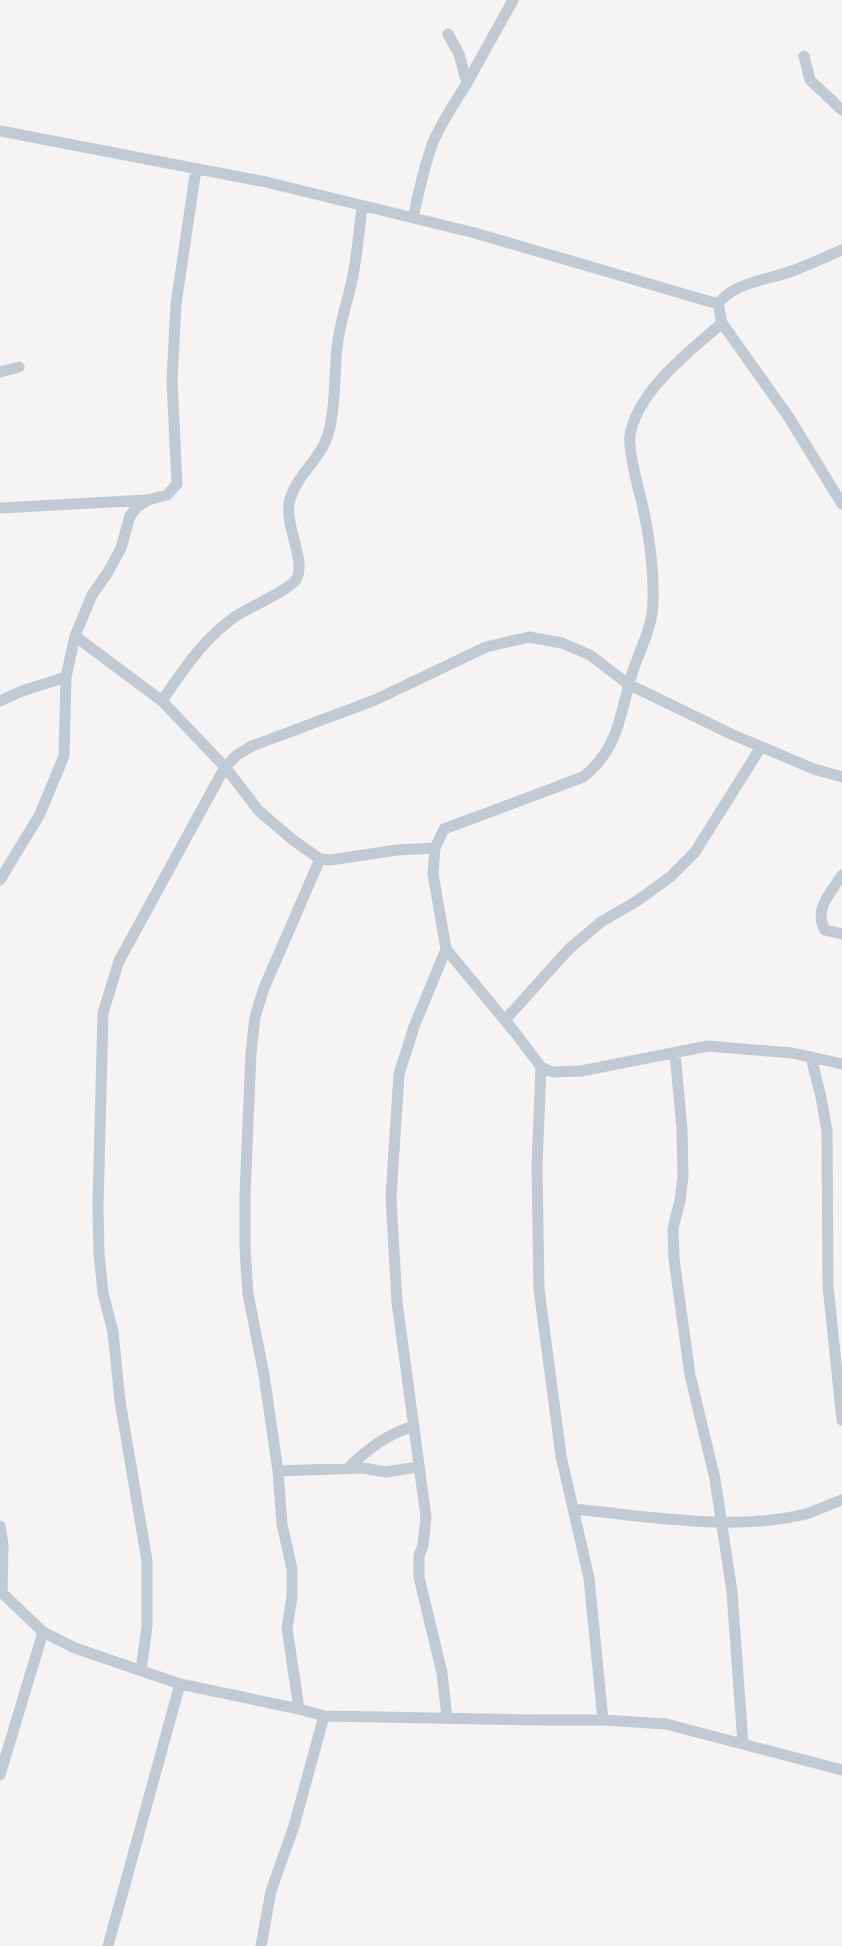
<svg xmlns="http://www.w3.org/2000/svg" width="842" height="1946" font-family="Arial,sans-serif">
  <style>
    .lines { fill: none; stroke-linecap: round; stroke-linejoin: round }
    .minor { stroke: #c1cad2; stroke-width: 11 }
  </style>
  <rect width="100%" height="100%" fill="#f5f3f3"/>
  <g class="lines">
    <path class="minor" d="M804,56L810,80L842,110
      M467,83L513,0
      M0,131L266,182L475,233L718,304C734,282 768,280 792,271C809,265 825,257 842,250
      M413,218C419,192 424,165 434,140C443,120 455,102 467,83L459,54L448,34
      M718,304L722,323L788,416L842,504
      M722,323C690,351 636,392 630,436C628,451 638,487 642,503C649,534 654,568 653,601C653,631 634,659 628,688C619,724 614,753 583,777L444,829L435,848L433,874L446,949L517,1035L541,1067L553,1072L581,1071L708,1046L792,1053L842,1064
      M0,372L19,367
      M0,508L147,500
      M75,636L162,701L225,767L259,811L293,840L320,859L330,860L397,850L435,848
      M0,701L22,691L66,677
      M162,701C184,669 204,638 236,616C248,608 292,589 297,578C306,559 283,524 290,499C298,473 323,457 329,431C336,404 334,375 337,348C339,326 346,306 351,285C357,259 359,232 362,206
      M842,875C831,893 813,909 825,930L842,934
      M0,880L40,814L64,756L66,677L75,636L92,595L108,572L121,548L130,516L137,507L148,500L167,495L177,484L172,381L176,304L196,169
      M446,949L414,1027L399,1074L391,1197L397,1302L426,1517L423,1545L419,1556V1577L442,1673L447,1718
      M505,1020L569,949L601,922L637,901L670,877L695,852L761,747
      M675,1053L682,1129L683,1176L680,1201L673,1228L674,1259L690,1375L715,1479L732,1592L743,1744
      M811,1057L821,1097L827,1131L828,1286L842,1420
      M541,1067L537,1166L539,1289L561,1456L589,1578L603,1720
      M348,1468C368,1449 387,1434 414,1426
      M278,1471L363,1468L386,1472L418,1467
      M573,1509C649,1516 732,1532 806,1514C818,1510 830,1504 842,1500
      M0,1526L3,1545L2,1593
      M0,1591L43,1632L75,1648L180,1684L299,1709L324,1716L538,1720H603L666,1724L842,1770
      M141,1670L147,1627V1561L120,1401L113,1332L103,1293L99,1253L98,1206L103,1013L119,961L225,767L237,755L252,746L375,700L486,647L529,637L562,643L590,655L628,684L731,734L814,769L842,777
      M299,1709L287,1628L292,1597V1569L282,1524L278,1471L264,1375L248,1294L245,1249V1194L251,1053L255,1017L264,988L320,859
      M0,1775L43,1632
      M108,1946L180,1684
      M261,1946L271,1891L294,1826L324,1716"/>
  </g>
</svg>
